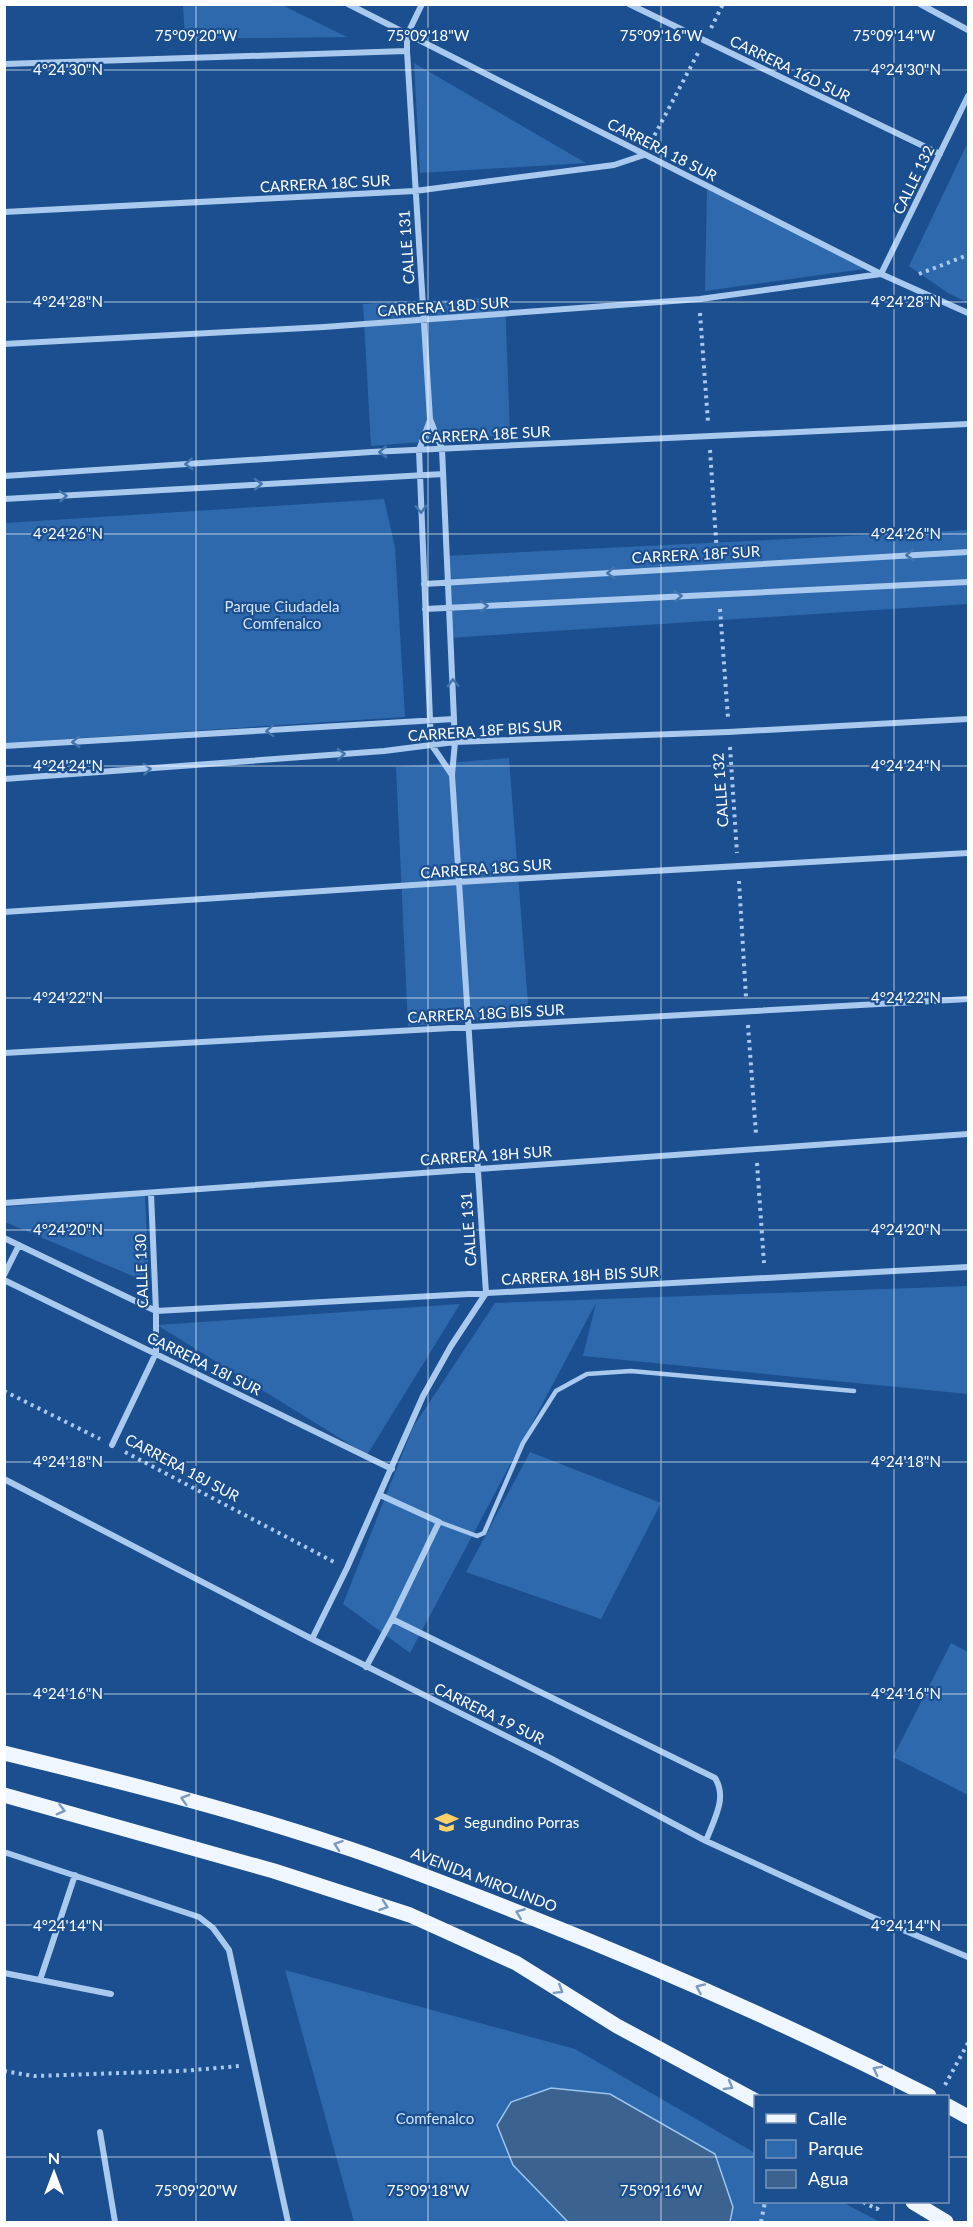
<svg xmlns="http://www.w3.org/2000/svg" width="973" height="2227" font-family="Lato,sans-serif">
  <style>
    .green { fill: #2e69ad }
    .water { fill: #3c6290; stroke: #9cc4f0; stroke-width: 1.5 }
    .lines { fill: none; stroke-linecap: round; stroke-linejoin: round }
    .path { stroke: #a9c9ee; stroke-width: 4; stroke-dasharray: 3 4.5; stroke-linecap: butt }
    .lane { stroke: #a9c9ee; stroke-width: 4.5 }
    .street { stroke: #a9c9ee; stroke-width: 6 }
    .primary { stroke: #f0f6ff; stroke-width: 15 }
    .oneway { stroke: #4674ac }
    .oneway2 { stroke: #7b9ac1 }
    .ticks { fill: none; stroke: #fff; stroke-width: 1.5; stroke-opacity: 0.45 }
    .labels { text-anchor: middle; stroke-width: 4.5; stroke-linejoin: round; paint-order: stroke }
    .street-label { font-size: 15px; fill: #fff; stroke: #1b4f8f }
    .park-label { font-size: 15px; fill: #cfe3fa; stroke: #1b4f8f }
    .poi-label { font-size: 15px; fill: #fff; stroke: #1b4f8f; text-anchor: start }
    .ticks-label { font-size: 15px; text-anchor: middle; fill: #fff; stroke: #1b4f8f; stroke-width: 4.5; stroke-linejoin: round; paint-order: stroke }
  </style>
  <rect width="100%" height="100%" fill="#1b4f8f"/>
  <path class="green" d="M183,5H282L347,37L185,39Z
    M414,63L586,163L420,173Z
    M968,142V303L948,293L909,266Z
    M707,189L864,269L705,291Z
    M505,297L510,435L371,446L363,304Z
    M384,499L395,547L405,717L5,743V523Z
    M968,530V604L448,638L445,556Z
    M509,758L529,1017L408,1026L396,767Z
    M145,1195L149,1283L5,1222V1207Z
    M968,1286V1394L583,1356L596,1303L410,1653L343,1604L413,1427L495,1303Z
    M460,1304L367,1455L157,1325Z
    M530,1452L661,1503L601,1619L466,1572Z
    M951,1643L968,1652V1795L893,1757Z
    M285,1970L575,2049L755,2153L756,2202H842L880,2222H354Z"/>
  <path class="water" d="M551,2088L610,2094L715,2154L733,2207L730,2222H568L513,2165L497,2125L511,2102Z"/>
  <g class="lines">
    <path class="path" d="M711,28L723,4
      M651,142L698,53
      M919,274L968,255
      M700,313L708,422
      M710,450L717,554
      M720,609L728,718
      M730,747L737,853
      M739,881L746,997
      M748,1025L756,1134
      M757,1163L764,1263
      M4,1391L100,1439
      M125,1452L334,1562
      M4,2071L34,2076L181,2071L240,2066
      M945,2085L968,2043
      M863,2202L877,2209L881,2202
      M761,2222L765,2202"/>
    <path class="lane" d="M439,1522L477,1536L484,1533L523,1443L556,1391L587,1374L631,1371L854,1391"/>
    <path class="street" d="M348,4L881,274L968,313
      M629,4L940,154
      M920,4L968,30
      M4,64L407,51
      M4,212L415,191L614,165L644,155
      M881,274L968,96
      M4,344L324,327L700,299L881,274
      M430,420L419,450L431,744L452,775
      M4,476L371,452L968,424
      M4,499L443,474
      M424,584L968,552
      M425,609L968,582
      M4,746L454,719
      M4,779L384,751L455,742L728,732L968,719
      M4,912L459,882L968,853
      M4,1053L968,999
      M4,1203L968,1134
      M4,1238L156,1311L968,1267
      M4,1275L19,1245
      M4,1280L392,1469
      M112,1445L156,1353V1311L151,1193
      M4,1479L312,1639L550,1758L706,1841L872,1917L968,1957
      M392,1619L715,1778C728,1798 713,1821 706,1841
      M312,1639L347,1568L423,1396L451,1346L486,1293L452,775L455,742L442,449L430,419L407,51V35L422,4
      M366,1667L392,1619L439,1522L380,1495
      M4,1852L199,1917L213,1928L229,1950L288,2222
      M4,1973L111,1994
      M40,1980L75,1875
      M100,2132L115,2222"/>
    <path class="primary" d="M4,1753C115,1780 227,1808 335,1844C401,1865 466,1892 530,1917C666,1971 799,2030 929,2096
      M4,1795L274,1871L410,1915L516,1963L617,2026L756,2101
      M948,2106L968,2117
      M913,2202L946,2222"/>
  </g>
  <defs><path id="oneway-chevron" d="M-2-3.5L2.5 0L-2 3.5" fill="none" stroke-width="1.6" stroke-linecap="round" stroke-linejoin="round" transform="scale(1.5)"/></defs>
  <g class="oneway">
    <use href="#oneway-chevron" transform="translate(383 452) rotate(177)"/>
    <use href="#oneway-chevron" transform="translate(189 464) rotate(176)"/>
    <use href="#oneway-chevron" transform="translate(258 484) rotate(-3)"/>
    <use href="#oneway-chevron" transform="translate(63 496) rotate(-3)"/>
    <use href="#oneway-chevron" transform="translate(421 509) rotate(88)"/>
    <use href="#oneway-chevron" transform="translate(910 555) rotate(177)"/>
    <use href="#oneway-chevron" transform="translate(611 573) rotate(176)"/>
    <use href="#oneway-chevron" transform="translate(678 596) rotate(-3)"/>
    <use href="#oneway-chevron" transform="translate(484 606) rotate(-3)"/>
    <use href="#oneway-chevron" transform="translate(453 683) rotate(-93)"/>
    <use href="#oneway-chevron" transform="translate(270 731) rotate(177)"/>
    <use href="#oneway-chevron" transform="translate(76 742) rotate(177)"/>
    <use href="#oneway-chevron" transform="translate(341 754) rotate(-4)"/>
    <use href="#oneway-chevron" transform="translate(147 769) rotate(-4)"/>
  </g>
  <g class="oneway2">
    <use href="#oneway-chevron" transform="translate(185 1799) rotate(-164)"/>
    <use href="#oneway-chevron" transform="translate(61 1810) rotate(15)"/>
    <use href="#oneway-chevron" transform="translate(338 1845) rotate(-161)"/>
    <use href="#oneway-chevron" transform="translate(384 1906) rotate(19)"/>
    <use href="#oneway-chevron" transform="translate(520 1913) rotate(-158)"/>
    <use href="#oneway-chevron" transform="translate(700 1988) rotate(-156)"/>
    <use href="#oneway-chevron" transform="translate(559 1990) rotate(32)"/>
    <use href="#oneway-chevron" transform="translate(877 2070) rotate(-153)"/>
    <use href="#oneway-chevron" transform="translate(729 2086) rotate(30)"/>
  </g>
  <path class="ticks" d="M196,4V2222M428,4V2222M661,4V2222M894,4V2096M4,70H968M4,302H968M4,534H968M4,766H968M4,998H968M4,1230H968M4,1462H968M4,1694H968M4,1925H968M4,2157H756M948,2157H968M894,2202V2222"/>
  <defs>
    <symbol id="school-bare" viewBox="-9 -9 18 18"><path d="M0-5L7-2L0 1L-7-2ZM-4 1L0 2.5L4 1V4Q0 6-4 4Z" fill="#ffd166" stroke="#1b4f8f" stroke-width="2.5" paint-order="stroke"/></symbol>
  </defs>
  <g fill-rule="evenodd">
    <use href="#school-bare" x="430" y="1806" width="33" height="33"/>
  </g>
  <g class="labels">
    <g class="street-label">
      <text transform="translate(790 69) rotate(26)" y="5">CARRERA 16D SUR</text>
      <text transform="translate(662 150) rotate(27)" y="5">CARRERA 18 SUR</text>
      <text transform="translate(914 180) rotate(-64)" y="5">CALLE 132</text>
      <text transform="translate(325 184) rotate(-3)" y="5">CARRERA 18C SUR</text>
      <text transform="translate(407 247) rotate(-94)" y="5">CALLE 131</text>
      <text transform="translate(443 307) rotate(-4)" y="5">CARRERA 18D SUR</text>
      <text transform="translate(486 435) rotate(-3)" y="5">CARRERA 18E SUR</text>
      <text transform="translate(696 555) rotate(-3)" y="5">CARRERA 18F SUR</text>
      <text transform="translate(485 731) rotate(-4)" y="5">CARRERA 18F BIS SUR</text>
      <text transform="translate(721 790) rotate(-94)" y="5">CALLE 132</text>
      <text transform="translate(486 869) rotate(-4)" y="5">CARRERA 18G SUR</text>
      <text transform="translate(486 1014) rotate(-3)" y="5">CARRERA 18G BIS SUR</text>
      <text transform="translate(486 1156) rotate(-4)" y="5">CARRERA 18H SUR</text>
      <text transform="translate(469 1229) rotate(-94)" y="5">CALLE 131</text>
      <text transform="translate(142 1271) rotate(-92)" y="5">CALLE 130</text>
      <text transform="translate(580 1276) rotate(-3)" y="5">CARRERA 18H BIS SUR</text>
      <text transform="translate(204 1364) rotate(26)" y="5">CARRERA 18I SUR</text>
      <text transform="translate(182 1468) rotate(28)" y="5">CARRERA 18J SUR</text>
      <text transform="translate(489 1714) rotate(26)" y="5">CARRERA 19 SUR</text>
      <text transform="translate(484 1880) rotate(21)" y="5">AVENIDA MIROLINDO</text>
    </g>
    <g class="park-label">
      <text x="282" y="612">Parque Ciudadela<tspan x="282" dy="17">Comfenalco</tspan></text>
      <text x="435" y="2124">Comfenalco</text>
    </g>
    <g class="poi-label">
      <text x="464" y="1828">Segundino Porras</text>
    </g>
  </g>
  <g class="ticks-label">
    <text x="196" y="41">75°09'20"W</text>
    <text x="428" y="41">75°09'18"W</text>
    <text x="661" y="41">75°09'16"W</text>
    <text x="894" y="41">75°09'14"W</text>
    <text x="68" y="75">4°24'30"N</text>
    <text x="906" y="75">4°24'30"N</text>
    <text x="68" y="307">4°24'28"N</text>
    <text x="906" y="307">4°24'28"N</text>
    <text x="68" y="539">4°24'26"N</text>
    <text x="906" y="539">4°24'26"N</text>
    <text x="68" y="771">4°24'24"N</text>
    <text x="906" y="771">4°24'24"N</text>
    <text x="68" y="1003">4°24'22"N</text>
    <text x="906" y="1003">4°24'22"N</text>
    <text x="68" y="1235">4°24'20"N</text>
    <text x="906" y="1235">4°24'20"N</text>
    <text x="68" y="1467">4°24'18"N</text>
    <text x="906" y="1467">4°24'18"N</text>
    <text x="68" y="1699">4°24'16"N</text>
    <text x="906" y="1699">4°24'16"N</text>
    <text x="68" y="1931">4°24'14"N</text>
    <text x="906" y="1931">4°24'14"N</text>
    <text x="196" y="2196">75°09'20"W</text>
    <text x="428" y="2196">75°09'18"W</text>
    <text x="661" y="2196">75°09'16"W</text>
  </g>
  <rect width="973" height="2227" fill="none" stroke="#ffffff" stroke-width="12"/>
  <rect x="754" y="2095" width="195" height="108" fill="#1b4f8f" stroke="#7695bc" stroke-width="1.5"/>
  <rect x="766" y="2114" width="30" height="9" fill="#f0f6ff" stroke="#7695bc" stroke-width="1.5"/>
  <text x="808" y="2125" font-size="18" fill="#ffffff">Calle</text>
  <rect x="766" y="2140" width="30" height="18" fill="#2e69ad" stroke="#7695bc" stroke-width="1.5"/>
  <text x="808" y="2155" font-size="18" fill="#ffffff">Parque</text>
  <rect x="766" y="2170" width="30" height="18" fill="#3c6290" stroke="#7695bc" stroke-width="1.5"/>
  <text x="808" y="2185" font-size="18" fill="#ffffff">Agua</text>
  <g transform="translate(54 2173)" stroke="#1b4f8f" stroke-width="4.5" paint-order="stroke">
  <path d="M0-4.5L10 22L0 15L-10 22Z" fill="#ffffff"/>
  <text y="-9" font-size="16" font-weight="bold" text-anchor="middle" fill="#ffffff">N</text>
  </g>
</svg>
